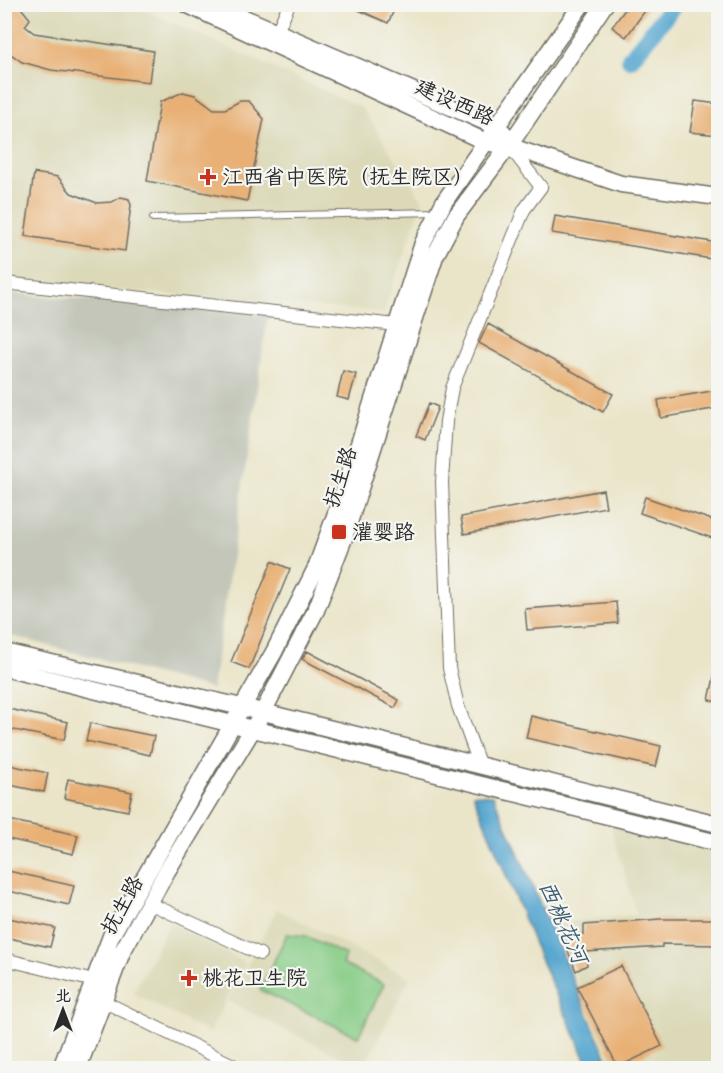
<svg xmlns="http://www.w3.org/2000/svg" width="723" height="1073" font-family="Dekko,'LXGW WenKai TC',sans-serif">
  <style>
    .built { fill: #dbd9b8 }
    .industrial { fill: #c3c6b9 }
    .green { fill: #87cc86; stroke: #597c58; stroke-width: 1.5 }
    .water { fill: #55a6cf; stroke: #40687d; stroke-width: 1.5 }
    .lines { fill: none; stroke-linecap: round; stroke-linejoin: round }
    .river { stroke: #55a6cf; stroke-width: 18 }
    .building { fill: #e8b074 }
    .service-casing { stroke: #6e6c62; stroke-width: 8 }
    .minor-casing { stroke: #6e6c62; stroke-width: 14 }
    .secondary-casing { stroke: #6e6c62; stroke-width: 19 }
    .service { stroke: #fff; stroke-width: 6 }
    .minor { stroke: #fff; stroke-width: 12 }
    .secondary { stroke: #fff; stroke-width: 16 }
    .poi-dot { fill: #c8321e; stroke: #f6f6f2; stroke-width: 2 }
    .labels { text-anchor: middle; stroke-width: 4.5; stroke-linejoin: round; paint-order: stroke }
    .street-label { font-size: 21px; fill: #2b2b2b; stroke: #f6f6f2 }
    .poi-label { font-size: 21px; fill: #2b2b2b; stroke: #f6f6f2; text-anchor: start }
    .water-label { font-size: 22px; font-style: italic; fill: #3c5c6d; stroke: #f6f6f2 }
  </style>
  <rect width="100%" height="100%" fill="#f6f6f2"/>
  <filter id="ink" filterUnits="userSpaceOnUse"><feTurbulence type="fractalNoise" baseFrequency=".0167" numOctaves="2"/><feDisplacementMap in="SourceGraphic" scale="12" xChannelSelector="R" yChannelSelector="G"/><feConvolveMatrix kernelMatrix="1 2 1 2 8 2 1 2 1" color-interpolation-filters="sRGB"/></filter>
  <filter id="wash" filterUnits="userSpaceOnUse"><feTurbulence type="fractalNoise" baseFrequency=".008" numOctaves="4" result="noise"/><feDisplacementMap in="SourceGraphic" scale="24" xChannelSelector="R" yChannelSelector="G"/><feGaussianBlur stdDeviation="1.35" result="paint"/><feColorMatrix in="noise" values="0 0 0 0 0 0 0 0 0 0 0 0 0 0 0 0 0 1.4 0 .05"/><feComposite in="paint" operator="in"/></filter>
  <g filter="url(#wash)">
    <rect width="100%" height="100%" fill="#eae5c9"/>
    <path class="built" d="M5,5H133L362,108L423,201L383,312L5,281V197L13,158L5,155Z
      M609,821L718,849V1068H611L555,923L637,915Z
      M277,909L410,978L363,1068L228,1001Z
      M170,923L246,963L209,1033L133,993Z"/>
    <path class="industrial" d="M4,293L268,315L212,689L5,634Z"/>
    <path class="green" d="M287,934L306,936L346,955L342,964L384,984L358,1037L260,990Z"/>
    <path class="water" d="M473,794L493,795L611,1068H590L539,956Z"/>
    <g class="lines">
      <path class="river" d="M630,59L675,4"/>
    </g>
    <g id="blocks">
      <path class="building" d="M4,4H18L30,19L25,26L34,33L153,51L149,82L51,70L22,62L4,49Z
        M345,4H387L395,8L388,23Z
        M629,4H650L626,37L612,27Z
        M183,92L195,95L214,109H225L240,101H249L264,119L247,201L147,181L160,102Z
        M695,101L718,104V135L690,132Z
        M34,173L58,177L71,193L97,203L112,202L121,197L129,199L131,205L125,251L25,236Z
        M555,216L718,243V260L552,233Z
        M488,324L613,394L603,412L479,343Z
        M343,371L356,374L349,400L337,397Z
        M718,390V408L661,418L658,400Z
        M429,403L438,407L425,440L416,436Z
        M603,490L606,507L464,534L461,517Z
        M645,497L718,522V540L640,513Z
        M272,561L290,569L249,669L231,662Z
        M616,602L618,623L527,630L525,609Z
        M307,651L399,700L395,708L302,659Z
        M715,673H718V702L709,700Z
        M4,708L68,722L64,740L4,728Z
        M531,716L661,746L656,767L526,738Z
        M90,723L154,736L150,755L86,741Z
        M4,764L48,773L44,792L4,784Z
        M68,779L132,792L128,811L64,798Z
        M4,819L78,835L73,854L4,838Z
        M4,870L74,886L69,905L4,890Z
        M4,917L55,928L50,947L4,937Z
        M660,919H718V945L662,944V947L586,952L587,965L576,971L562,936L584,934V925Z
        M621,966L662,1046L618,1067L577,987Z"/>
    </g>
  </g>
  <g filter="url(#ink)">
    <use href="#blocks" fill-opacity="0" stroke="#6e6c62" stroke-width="1.5"/>
    <g class="lines">
      <defs>
        <path id="service" d="M153,218L438,212"/>
        <path id="minor" d="M277,32L289,4
          M4,283L397,325
          M480,766L458,706L449,668L442,482L446,421L452,388L524,210L541,187L509,146
          M149,903L260,954
          M4,959L94,981
          M103,1001L239,1068"/>
        <path id="secondary" d="M186,4L486,142L509,146L621,184L718,197
          M226,10L497,127L504,133
          M4,652L263,712L718,824
          M4,668L718,843
          M61,1068L111,936L274,652L316,568L343,494L423,243L444,202L582,4
          M78,1068L122,952L167,871L263,712L316,610L344,538L435,256L456,216L513,140L605,4"/>
      </defs>
      <use href="#service" class="service-casing"/>
      <use href="#minor" class="minor-casing"/>
      <use href="#secondary" class="secondary-casing"/>
      <use href="#service" class="service"/>
      <use href="#minor" class="minor"/>
      <use href="#secondary" class="secondary"/>
    </g>
  </g>
  <g class="poi-dot">
    <path d="M205 168h6v6h6v6h-6v6h-6v-6h-6v-6h6z"/>
    <rect x="331" y="524" width="16" height="16" rx="3"/>
    <path d="M186 969h6v6h6v6h-6v6h-6v-6h-6v-6h6z"/>
  </g>
  <g class="labels">
    <g class="street-label">
      <text transform="translate(455 102) rotate(24)" y="7">建设西路</text>
      <text transform="translate(340 477) rotate(-72)" y="7">抚生路</text>
      <text transform="translate(122 905) rotate(-61)" y="7">抚生路</text>
    </g>
    <g class="poi-label">
      <text x="222" y="184">江西省中医院（抚生院区）</text>
      <text x="352" y="539">灌婴路</text>
      <text x="202" y="985">桃花卫生院</text>
    </g>
    <g class="water-label">
      <text transform="translate(564 922) rotate(66)" y="8">西桃花河</text>
    </g>
  </g>
  <rect width="723" height="1073" fill="none" stroke="#f6f6f2" stroke-width="24"/>
  <g transform="translate(63 1010)" stroke="#f6f6f2" stroke-width="4.5" paint-order="stroke">
  <path d="M0-4.5L10 22L0 15L-10 22Z" fill="#2b2b2b"/>
  <text y="-9" font-size="16" font-weight="bold" text-anchor="middle" fill="#2b2b2b">北</text>
  </g>
</svg>
